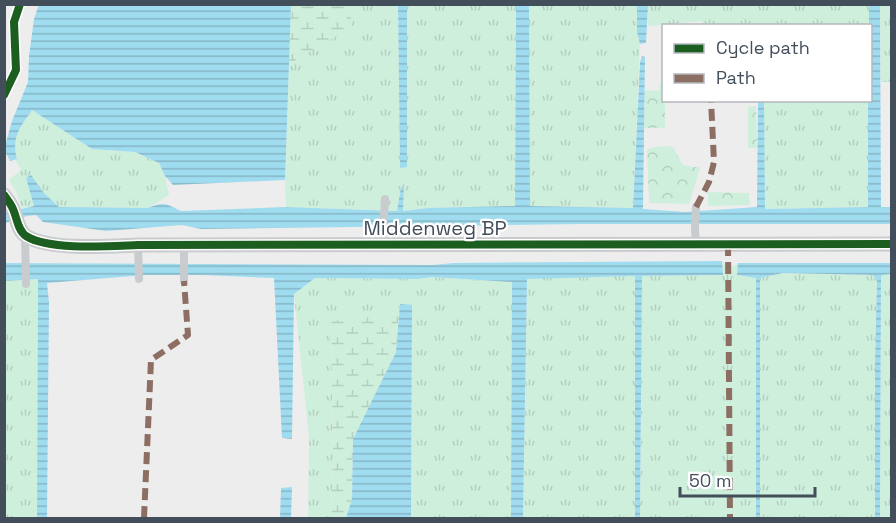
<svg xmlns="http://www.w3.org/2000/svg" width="896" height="523" font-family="'Space Grotesk',sans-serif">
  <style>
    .grass { fill: url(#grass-tufts) }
    .forest { fill: url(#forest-crowns) }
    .wetland { fill: url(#wetland-marsh) }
    .water { fill: url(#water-rules) }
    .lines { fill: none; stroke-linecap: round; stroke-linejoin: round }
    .service { stroke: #c9ccce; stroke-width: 8 }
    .minor { stroke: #c9ccce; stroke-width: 15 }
    .quiet { stroke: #8d6e63; stroke-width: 6; stroke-dasharray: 12 6; stroke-linecap: butt }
    .cycleway-casing { stroke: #fff; stroke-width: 11 }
    .cycleway { stroke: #1b5e20; stroke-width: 8 }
    .labels { text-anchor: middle; stroke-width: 4.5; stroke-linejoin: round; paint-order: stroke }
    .street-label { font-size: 20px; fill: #434e5b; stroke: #fff }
  </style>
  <defs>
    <pattern id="grass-tufts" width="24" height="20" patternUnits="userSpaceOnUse" patternTransform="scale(1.5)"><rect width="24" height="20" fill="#cfefdd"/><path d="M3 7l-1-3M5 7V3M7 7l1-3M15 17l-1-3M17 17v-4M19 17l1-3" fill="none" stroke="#b3cfc0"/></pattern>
    <pattern id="forest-crowns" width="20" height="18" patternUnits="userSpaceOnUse" patternTransform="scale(1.5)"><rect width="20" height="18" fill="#cfefdd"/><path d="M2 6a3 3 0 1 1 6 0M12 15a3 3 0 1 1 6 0" fill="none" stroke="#b3cfc0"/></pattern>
    <pattern id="wetland-marsh" width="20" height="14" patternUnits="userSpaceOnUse" patternTransform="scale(1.5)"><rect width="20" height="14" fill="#cfefdd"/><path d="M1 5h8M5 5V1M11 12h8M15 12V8" fill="none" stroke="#b3cfc0"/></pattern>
    <pattern id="water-rules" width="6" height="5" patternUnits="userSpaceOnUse" patternTransform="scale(1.5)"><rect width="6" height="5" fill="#a0dcf0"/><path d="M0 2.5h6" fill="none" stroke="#84b5c5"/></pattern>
  </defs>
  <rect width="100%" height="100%" fill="#eeeded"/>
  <path class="grass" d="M291,5H398L400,168L407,166V5H516L515,206L428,208L403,211L404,187H401L397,211L286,207L285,180Z
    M529,5H637V32L640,44L633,208L530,206Z
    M648,5H869V25L702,26V21L648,26Z
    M880,5H891V82H881Z
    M764,101H868V207L764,209Z
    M32,110L92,149L135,152L159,163L165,176L169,195L148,208L59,207L43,192L26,179L35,206L22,208L16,192L9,180L21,170L15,159L17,158L13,147L19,128Z
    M722,261L725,265L734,266L738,263L737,275L756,278V518H640L642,276L722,275Z
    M783,273L873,275L877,281L875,364V518H760L759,278Z
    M881,274H891L892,518H880Z
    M635,276V518H523L527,278Z
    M432,277L512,282L511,518H411L412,305L400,304L399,314L331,322L333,456L331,518H308L309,438L294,294L315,278L417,279Z
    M38,278L37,518H5V281Z"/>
  <path class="forest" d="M660,83H663L664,100L665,101V128H644L645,90L659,91Z
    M756,106L757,148H748V107Z
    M672,146L683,165L700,168L689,204L649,203L647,150L653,147Z
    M708,192L749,193L750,205L708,206Z"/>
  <path class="wetland" d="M291,6V4L352,5L350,28L289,64Z
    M399,314L396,352L353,439L352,499L346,518H331L333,456L331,321Z"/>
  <path class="water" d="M39,4L291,5L285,180L173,185L165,176L159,163L135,152L92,149L32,110C20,127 11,138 17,159L10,161L5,151V146L12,121L28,82L29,56L34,19Z
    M516,4L529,5L530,206L633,208L640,62L642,56L645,57L643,209L685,212L757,207L758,100L764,101L765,209L868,207V101L870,100V26L869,25V5H880L881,207H891V224H582L201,229L182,225L106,231L43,222L36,215L27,216L5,223L4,213L34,206L26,178L31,175L43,192L59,207L148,208C165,201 166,204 181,211L286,207L397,211L401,187L404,186L403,211L428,208L515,206Z
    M398,5H407V167L400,168Z
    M637,5H648L646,43L640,44L637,32Z
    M722,261L723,275L642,276L640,518H635V276L527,279L523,518H511L512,282L432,277L417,279L315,278L294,294L292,439L282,438L274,278L202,275H145L47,283L49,302L47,518H37L38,279L5,281V263L432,265L454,263Z
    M738,263H891V274L881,275L880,518H875V364L877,281L873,275L783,273L760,278V518H756V278L737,275Z
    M400,304L412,305L411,518H346L352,499L353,439L396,352Z
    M292,487L291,518H280L281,488Z"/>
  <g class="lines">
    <path class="service" d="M696,207L695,228L696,244
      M25,236L26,284
      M382,244L385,199
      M138,245L139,279
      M184,245V281"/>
    <path class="minor" d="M4,195C7,199 10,203 12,207C17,216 17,230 26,236C50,251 111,246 138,245L892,244"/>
    <path class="quiet" d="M696,207L709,182L714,162L711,100
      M728,244L730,518
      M144,518L151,360L188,335L184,281"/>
    <defs>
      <path id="cycleway" d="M4,95L16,70L14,22L20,4
        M4,195C7,199 10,203 12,207C17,216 17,230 26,236C50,251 111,246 138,245L892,244"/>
    </defs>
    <use href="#cycleway" class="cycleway-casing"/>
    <use href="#cycleway" class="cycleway"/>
  </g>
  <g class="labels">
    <g class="street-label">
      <text x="435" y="235">Middenweg BP</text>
    </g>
  </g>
  <rect width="896" height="523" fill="none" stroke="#434e5b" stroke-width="12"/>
  <rect x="662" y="24" width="210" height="78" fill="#ffffff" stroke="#b4b8bd" stroke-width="1.5"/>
  <rect x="674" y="44" width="30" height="9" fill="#1b5e20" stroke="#b4b8bd" stroke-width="1.5"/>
  <text x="716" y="54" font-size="18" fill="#434e5b">Cycle path</text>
  <rect x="674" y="74" width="30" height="9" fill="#8d6e63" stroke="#b4b8bd" stroke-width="1.5"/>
  <text x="716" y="84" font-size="18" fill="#434e5b">Path</text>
  <path d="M680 487v9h135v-9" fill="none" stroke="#434e5b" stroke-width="3"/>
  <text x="689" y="487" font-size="18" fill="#434e5b" stroke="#ffffff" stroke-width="4.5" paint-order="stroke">50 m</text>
</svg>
